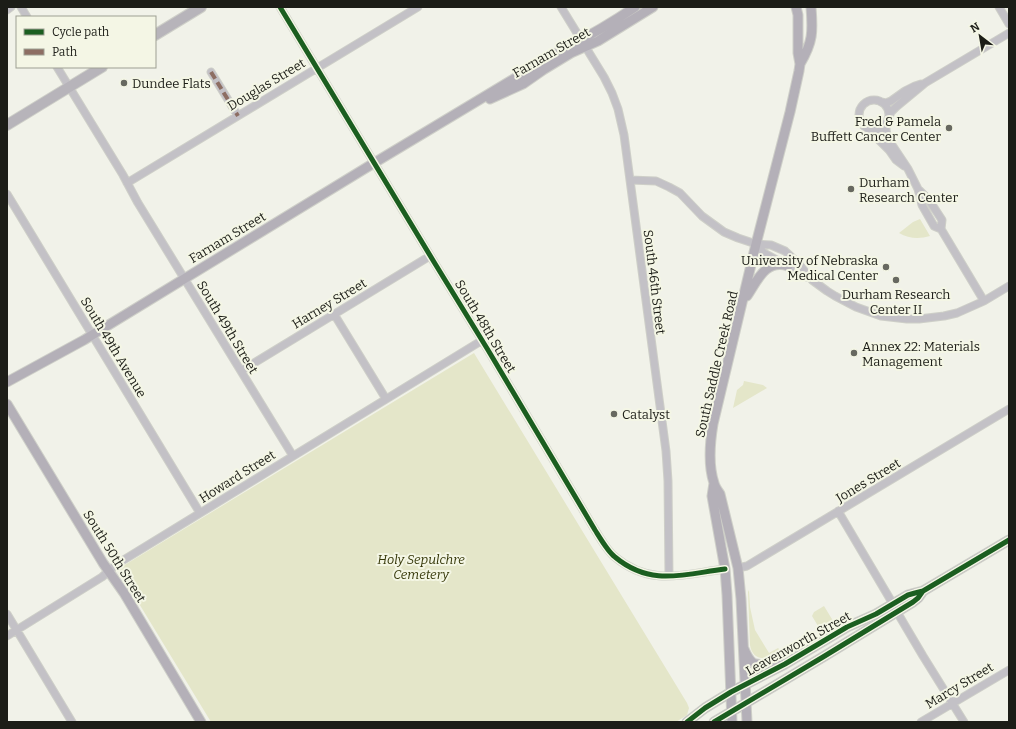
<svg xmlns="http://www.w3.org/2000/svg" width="1016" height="729" font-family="Bitter,serif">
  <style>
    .green { fill: #e4e6c9 }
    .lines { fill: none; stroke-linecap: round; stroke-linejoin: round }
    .minor-casing { stroke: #cecfc8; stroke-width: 9 }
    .major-casing { stroke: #cecfc8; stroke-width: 11 }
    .highway-casing { stroke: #cecfc8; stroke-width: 12 }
    .minor { stroke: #c3c1c6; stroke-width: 7 }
    .major { stroke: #b4b0b8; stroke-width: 9 }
    .highway { stroke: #b7b4ba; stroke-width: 10 }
    .quiet { stroke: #8d6e63; stroke-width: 4; stroke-dasharray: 8 4; stroke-linecap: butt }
    .cycleway-casing { stroke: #f4f6e5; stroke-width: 8 }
    .cycleway { stroke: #1b5e20; stroke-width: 5 }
    .poi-dot { fill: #676860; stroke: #f4f6e5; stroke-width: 1.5 }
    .labels { text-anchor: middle; stroke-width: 4; stroke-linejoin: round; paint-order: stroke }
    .street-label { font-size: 13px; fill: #1c1d17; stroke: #f4f6e5 }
    .poi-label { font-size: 13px; fill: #1c1d17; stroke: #f4f6e5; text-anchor: start }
    .park-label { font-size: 13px; font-style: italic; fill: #353708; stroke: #f4f6e5 }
  </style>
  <rect width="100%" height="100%" fill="#f1f2e9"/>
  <path class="green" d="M920,219L930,236C920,239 909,239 899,233L913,222Z
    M474,353L687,703L689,708L687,715L676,722H211L118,569Z
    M744,381L763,385L767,388L733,408L737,390L743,385Z
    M749,590L750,607L755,630L769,653L778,648L782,652L802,640L803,642C791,651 754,672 750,645L748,592Z
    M824,606L835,624L821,631L812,616L814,612Z"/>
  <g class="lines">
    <defs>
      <path id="minor" d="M21,7L27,17
        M280,7L434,262L488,350L595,530C600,538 608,552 615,557C651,587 684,574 725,569
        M561,7L604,77L612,93L618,109L624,135L666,451L668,481L669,576
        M999,7L1009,24
        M7,10L11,7
        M57,67L123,175L138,203L293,456
        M211,72L238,116
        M859 115a15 15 0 1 1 30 0a15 15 0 1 1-30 0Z
        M881,102L886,103L891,101L905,91L915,86L921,84
        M888,119L891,112L896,107L925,83L1009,33
        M886,123V130L888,139L908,169L918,189L922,205L934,226L941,229L984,301
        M868,129L889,150L896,160L904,166
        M630,180L656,181L669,187L680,193L702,216L724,232L738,238L756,244L771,245L785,251L798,263L812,280L827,291L835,296L856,307L881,316L907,319H919L944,316L957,313L984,301L1009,286
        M127,183L418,7
        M918,189L929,200L942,220L941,229
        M7,194L200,513
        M756,244L764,253L807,277
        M334,314L386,399
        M241,371L430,256
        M838,511L893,604
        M738,568L747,566L1009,409
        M897,612L923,656L964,722
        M7,614L72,722
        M7,636L102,577L117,564L481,341
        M921,722L1009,670"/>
      <path id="major" d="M800,64C813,42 813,32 811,7
        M490,99L523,84L543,70L571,53L598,41L653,7
        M747,296C757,281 766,258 788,266
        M7,382L84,340L374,163L567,47C591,35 613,22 635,7
        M7,404L103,563L124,593L201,722
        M714,483L712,496L725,569L727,595L732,722
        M744,649C746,654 749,660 753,663C759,666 776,664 783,664
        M687,722L705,708L731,692L785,664L847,627L876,614L908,595L915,593L923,591
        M714,722L823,657L913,602L918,598L923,591L1009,540
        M747,722L741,599L738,568L720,494C718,491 715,487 714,483C708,465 710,442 713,424L756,244L790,112L799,71L800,64L798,53V15L796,7"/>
      <path id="highway" d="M155,35L201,7
        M7,125L102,67"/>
    </defs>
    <use href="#minor" class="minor-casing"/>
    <use href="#major" class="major-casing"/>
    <use href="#highway" class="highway-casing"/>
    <use href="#minor" class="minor"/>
    <use href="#major" class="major"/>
    <use href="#highway" class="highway"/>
    <path class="quiet" d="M211,72L238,116"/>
    <defs>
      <path id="cycleway" d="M280,7L434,262L488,350L595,530C600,538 608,552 615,557C651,587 684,574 725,569
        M687,722L705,708L731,692L785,664L847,627L876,614L908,595L915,593L923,591
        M714,722L823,657L913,602L918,598L923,591L1009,540"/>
    </defs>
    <use href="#cycleway" class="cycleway-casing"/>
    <use href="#cycleway" class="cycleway"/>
  </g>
  <g class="poi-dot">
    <circle cx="124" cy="83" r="4"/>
    <circle cx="949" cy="128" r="4"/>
    <circle cx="851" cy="189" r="4"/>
    <circle cx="886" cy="267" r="4"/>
    <circle cx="896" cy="280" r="4"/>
    <circle cx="854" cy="353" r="4"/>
    <circle cx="614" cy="414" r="4"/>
  </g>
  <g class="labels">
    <g class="street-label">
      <text transform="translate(551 52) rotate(-30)" y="5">Farnam Street</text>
      <text transform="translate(266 84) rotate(-31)" y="5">Douglas Street</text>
      <text transform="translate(227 237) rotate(-31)" y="5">Farnam Street</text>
      <text transform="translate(655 282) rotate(83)" y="5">South 46th Street</text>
      <text transform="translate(329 303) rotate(-31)" y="5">Harney Street</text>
      <text transform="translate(486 326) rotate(59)" y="5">South 48th Street</text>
      <text transform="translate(228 327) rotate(59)" y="5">South 49th Street</text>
      <text transform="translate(114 347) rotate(59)" y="5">South 49th Avenue</text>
      <text transform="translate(716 364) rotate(-77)" y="5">South Saddle Creek Road</text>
      <text transform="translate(237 476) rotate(-32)" y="5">Howard Street</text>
      <text transform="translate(868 480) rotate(-31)" y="5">Jones Street</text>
      <text transform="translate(115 556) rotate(58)" y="5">South 50th Street</text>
      <text transform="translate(798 643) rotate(-29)" y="5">Leavenworth Street</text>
      <text transform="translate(959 685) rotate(-31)" y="5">Marcy Street</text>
    </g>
    <g class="poi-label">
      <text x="132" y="88">Dundee Flats</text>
      <text x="941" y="126" text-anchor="end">Fred &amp; Pamela<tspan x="941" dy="15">Buffett Cancer Center</tspan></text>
      <text x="859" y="187">Durham<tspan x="859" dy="15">Research Center</tspan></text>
      <text x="878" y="265" text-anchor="end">University of Nebraska<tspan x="878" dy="15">Medical Center</tspan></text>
      <text x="896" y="299" text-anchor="middle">Durham Research<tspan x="896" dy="15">Center II</tspan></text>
      <text x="862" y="351">Annex 22: Materials<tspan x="862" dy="15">Management</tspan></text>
      <text x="622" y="419">Catalyst</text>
    </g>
    <g class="park-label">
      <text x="421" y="564">Holy Sepulchre<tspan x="421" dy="15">Cemetery</tspan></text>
    </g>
  </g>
  <rect width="1016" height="729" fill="none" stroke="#1c1d17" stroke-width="16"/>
  <rect x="16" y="16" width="140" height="52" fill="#f4f6e5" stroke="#9e9f93"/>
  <rect x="24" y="29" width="20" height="6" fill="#1b5e20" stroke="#9e9f93"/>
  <text x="52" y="36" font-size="12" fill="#1c1d17">Cycle path</text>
  <rect x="24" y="49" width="20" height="6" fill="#8d6e63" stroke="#9e9f93"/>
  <text x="52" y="56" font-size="12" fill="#1c1d17">Path</text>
  <g transform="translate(980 36) rotate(329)" stroke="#f4f6e5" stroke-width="3" paint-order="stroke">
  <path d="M0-3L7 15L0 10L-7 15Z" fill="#1c1d17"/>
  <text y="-6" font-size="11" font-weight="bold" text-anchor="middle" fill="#1c1d17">N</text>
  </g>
</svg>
